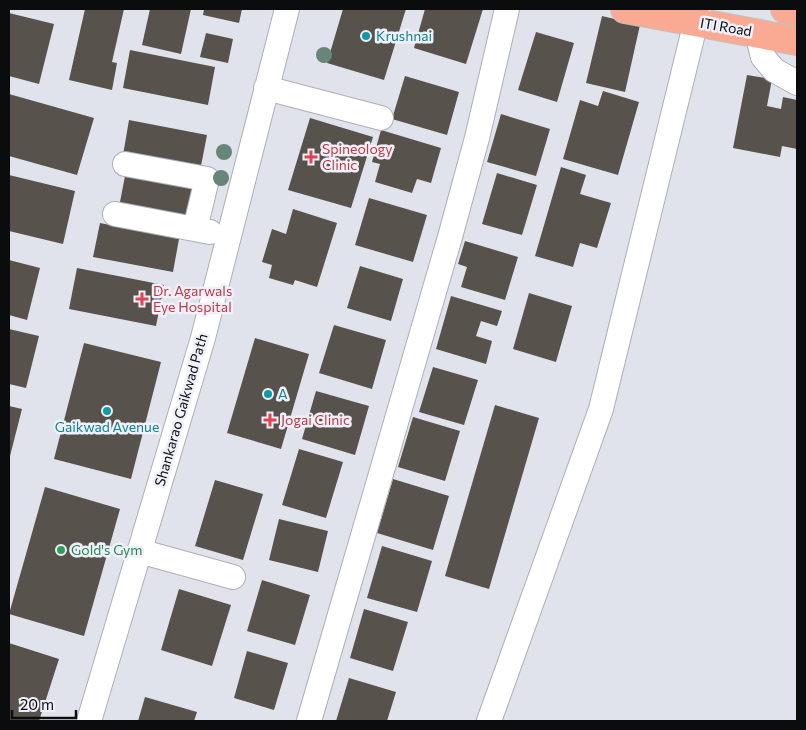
<svg xmlns="http://www.w3.org/2000/svg" width="806" height="730" font-family="Commissioner,sans-serif">
  <style>
    .building { fill: #58524c }
    .lines { fill: none; stroke-linecap: round; stroke-linejoin: round }
    .minor-casing { stroke: #adafb7; stroke-width: 26 }
    .major-casing { stroke: #c0c0c0; stroke-width: 30 }
    .minor { stroke: #fff; stroke-width: 24 }
    .major { stroke: #faaa92; stroke-width: 28 }
    .tree { fill: #678578 }
    .culture-dot { fill: #0f9aa8; stroke: #eff0f9; stroke-width: 2 }
    .health-dot { fill: #e0444e; stroke: #eff0f9; stroke-width: 2 }
    .leisure-dot { fill: #2e9e5b; stroke: #eff0f9; stroke-width: 2 }
    .labels { text-anchor: middle; stroke-width: 5; stroke-linejoin: round; paint-order: stroke }
    .street-label { font-size: 14px; fill: #0b0c0e; stroke: #eff0f9 }
    .culture-label { font-size: 14px; fill: #0d838f; stroke: #eff0f9; text-anchor: start }
    .health-label { font-size: 14px; fill: #be3a42; stroke: #eff0f9; text-anchor: start }
    .leisure-label { font-size: 14px; fill: #27864d; stroke: #eff0f9; text-anchor: start }
  </style>
  <rect width="100%" height="100%" fill="#e1e3ec"/>
  <path class="building" d="M85,9H124L112,62L117,63L112,90L69,80Z
    M150,9H191L181,54L142,45Z
    M204,9H242L239,23L203,15Z
    M343,9H406L384,80L327,63Z
    M425,9H483L466,64L414,48Z
    M9,13L54,24L39,84L9,76Z
    M602,16L640,25L625,92L586,83Z
    M536,32L574,43L557,102L518,90Z
    M206,33L233,39L228,63L200,57Z
    M130,50L215,67L208,105L123,88Z
    M747,75L772,79L767,106L781,109L783,97L797,100V149L782,146L780,157L733,148Z
    M405,76L459,92L447,135L392,119Z
    M603,91L639,102L618,175L563,159L580,100L598,106Z
    M9,94L94,118L77,175L9,156Z
    M501,114L550,129L536,176L487,162Z
    M310,118L373,137L351,208L288,190Z
    M129,120L207,135L200,171L123,155Z
    M381,130L441,148L431,183L417,179L412,193L375,182L380,164L372,162Z
    M561,167L586,175L580,194L611,203L597,248L580,243L573,267L535,256Z
    M497,173L537,185L522,235L482,224Z
    M9,175L75,191L63,244L9,231Z
    M125,176L198,190L192,221L119,207Z
    M369,198L427,215L413,262L355,245Z
    M293,209L337,223L317,287L295,280L293,285L269,278L272,265L262,262L272,229L286,234Z
    M100,223L179,239L173,272L93,257Z
    M465,241L518,257L505,300L461,287L467,267L458,264Z
    M9,260L40,268L27,320L9,315Z
    M360,266L403,279L391,321L347,308Z
    M77,268L164,285L156,326L69,309Z
    M529,293L572,306L556,362L513,349Z
    M451,296L502,311L497,326L481,321L476,336L492,341L486,364L436,349Z
    M334,325L386,340L372,389L319,373Z
    M9,329L39,336L26,388L9,384Z
    M255,338L309,354L281,449L227,433Z
    M84,343L161,362L131,479L54,459Z
    M433,367L478,380L464,425L419,412Z
    M316,391L369,406L355,455L302,439Z
    M495,405L539,418L489,589L445,576Z
    M9,406L22,409L9,460Z
    M413,417L460,431L445,481L398,467Z
    M299,449L343,462L326,518L282,505Z
    M393,479L449,496L433,550L377,533Z
    M215,480L263,494L243,560L195,546Z
    M45,487L120,509L84,636L9,614Z
    M279,519L328,531L318,572L269,560Z
    M382,546L432,561L417,612L367,598Z
    M262,580L310,595L295,645L247,631Z
    M179,589L231,605L212,666L161,650Z
    M364,609L408,622L393,671L350,658Z
    M9,643L59,659L39,721H9Z
    M247,651L288,663L274,710L234,698Z
    M349,678L396,692L387,721H336Z
    M145,697L197,712L194,721H138Z"/>
  <g class="lines">
    <defs>
      <path id="minor" d="M757,33L763,57L774,70L797,83
        M266,88L381,118
        M125,164L207,179L195,229
        M115,214L210,232
        M139,551L233,577
        M89,721L203,338L287,9
        M309,721L450,237L477,138L507,9
        M489,721L601,409L699,9"/>
      <path id="major" d="M625,9L797,41
        M785,9L797,11"/>
    </defs>
    <use href="#minor" class="minor-casing"/>
    <use href="#major" class="major-casing"/>
    <use href="#minor" class="minor"/>
    <use href="#major" class="major"/>
  </g>
  <g class="tree">
    <circle cx="324" cy="55" r="8"/>
    <circle cx="224" cy="152" r="8"/>
    <circle cx="221" cy="178" r="8"/>
  </g>
  <g class="culture-dot">
    <circle cx="366" cy="36" r="5"/>
    <circle cx="268" cy="394" r="5"/>
    <circle cx="107" cy="411" r="5"/>
  </g>
  <g class="health-dot">
    <path d="M308.5 149.5h5v5h5v5h-5v5h-5v-5h-5v-5h5z"/>
    <path d="M139.5 291.5h5v5h5v5h-5v5h-5v-5h-5v-5h5z"/>
    <path d="M267.5 412.5h5v5h5v5h-5v5h-5v-5h-5v-5h5z"/>
  </g>
  <circle class="leisure-dot" cx="61" cy="550" r="5"/>
  <g class="labels">
    <g class="street-label">
      <text transform="translate(726 27) rotate(10)" y="5">ITI Road</text>
      <text transform="translate(181 410) rotate(-74)" y="5">Shankarao Gaikwad Path</text>
    </g>
    <g class="culture-label">
      <text x="376" y="41">Krushnai</text>
      <text x="278" y="399">A</text>
      <text x="107" y="432" text-anchor="middle">Gaikwad Avenue</text>
    </g>
    <g class="health-label">
      <text x="322" y="154">Spineology<tspan x="322" dy="16">Clinic</tspan></text>
      <text x="153" y="296">Dr. Agarwals<tspan x="153" dy="16">Eye Hospital</tspan></text>
      <text x="281" y="425">Jogai Clinic</text>
    </g>
    <g class="leisure-label">
      <text x="71" y="555">Gold's Gym</text>
    </g>
  </g>
  <rect width="806" height="730" fill="none" stroke="#0b0c0e" stroke-width="20"/>
  <path d="M12 710v8h64v-8" fill="none" stroke="#0b0c0e" stroke-width="2.5"/>
  <text x="20" y="710" font-size="15" fill="#0b0c0e" stroke="#eff0f9" stroke-width="4" paint-order="stroke">20 m</text>
</svg>
